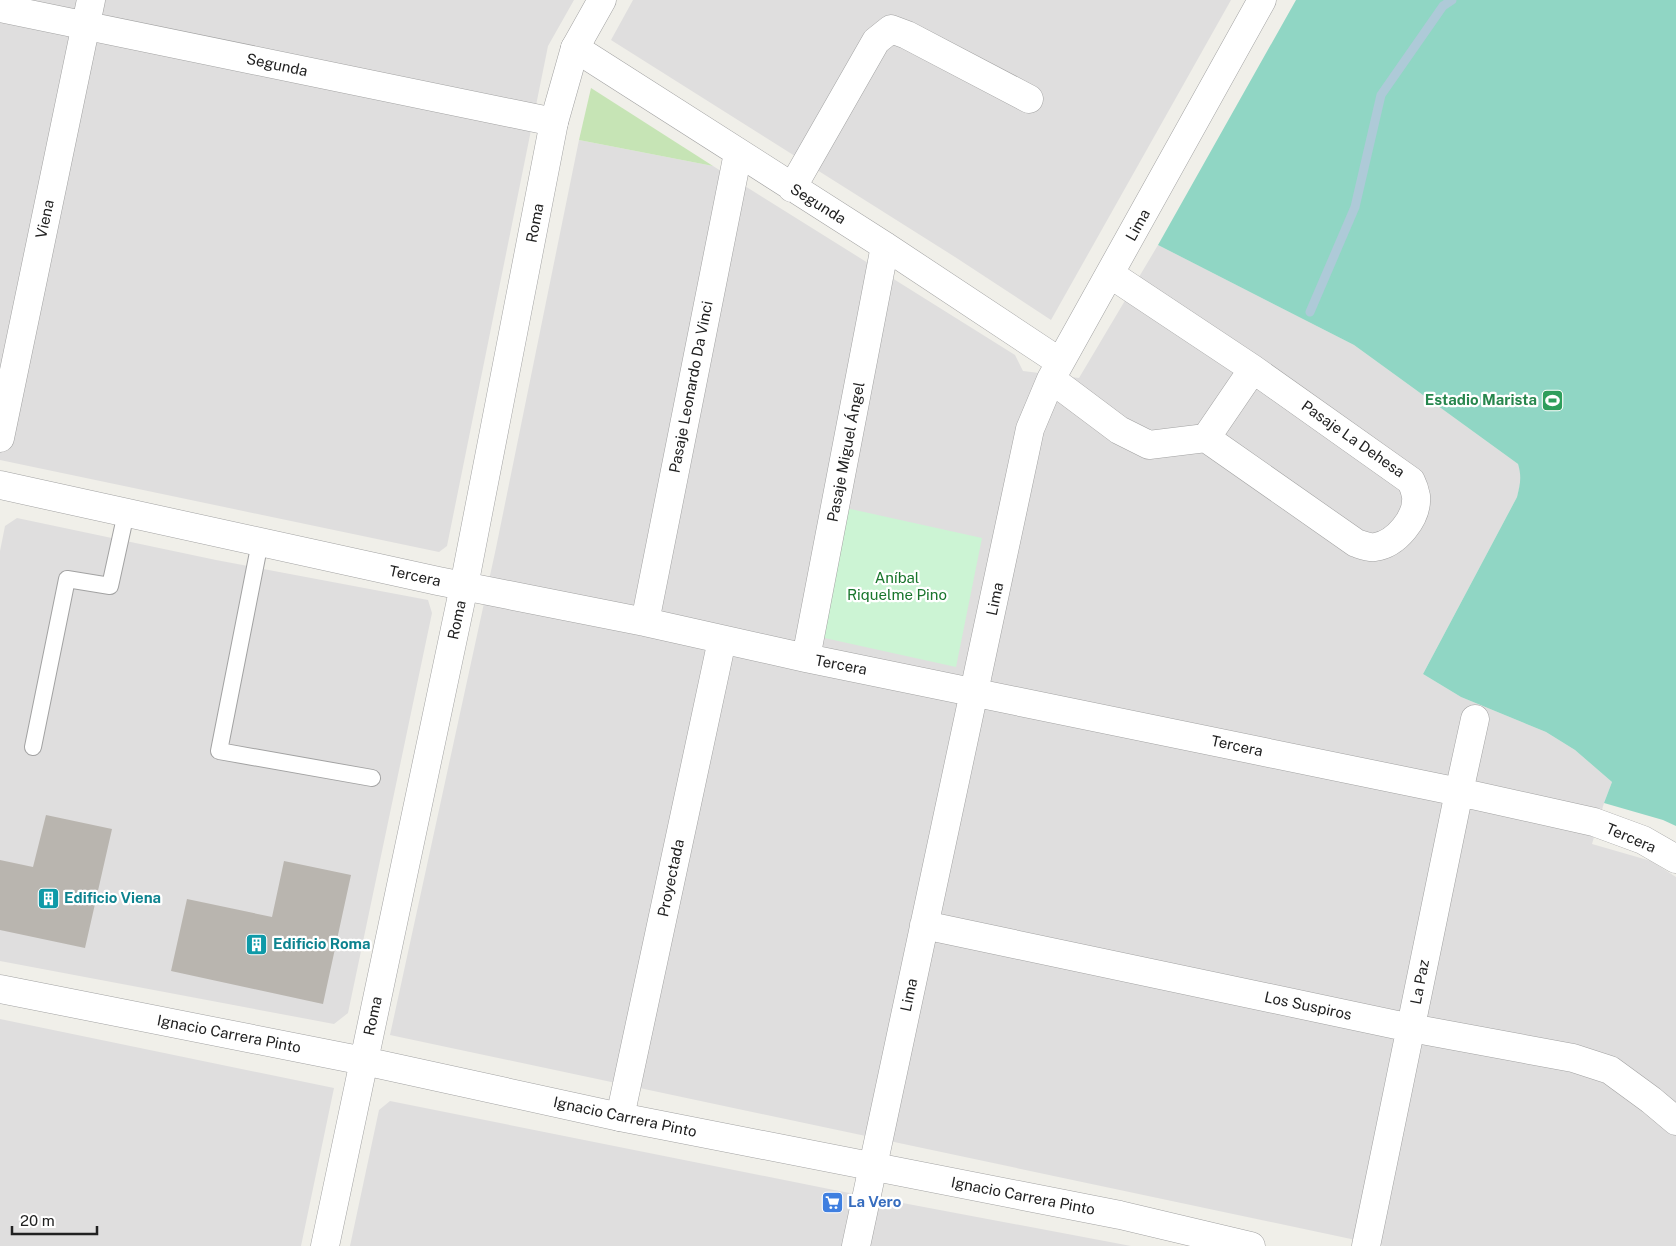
<svg xmlns="http://www.w3.org/2000/svg" width="1676" height="1246" font-family="'Public Sans',sans-serif">
  <style>
    .residential { fill: #dfdede }
    .grass { fill: #c6e4b5 }
    .park { fill: #ccf4d4 }
    .pitch { fill: #90d6c4 }
    .lines { fill: none; stroke-linecap: round; stroke-linejoin: round }
    .stream { stroke: #aecad8; stroke-width: 9 }
    .building { fill: #b9b5af }
    .service-casing { stroke: #a2a2a2; stroke-width: 18 }
    .minor-casing { stroke: #a2a2a2; stroke-width: 29 }
    .tertiary-casing { stroke: #a2a2a2; stroke-width: 29 }
    .service { stroke: #fff; stroke-width: 16 }
    .minor { stroke: #fff; stroke-width: 28 }
    .tertiary { stroke: #fff; stroke-width: 28 }
    .labels { text-anchor: middle; stroke-width: 4.5; stroke-linejoin: round; paint-order: stroke }
    .street-label { font-size: 15px; fill: #212121; stroke: #fff }
    .leisure-label { font-size: 15px; font-weight: bold; fill: #27864d; stroke: #fff; text-anchor: end }
    .park-label { font-size: 15px; fill: #19752c; stroke: #fff }
    .culture-label { font-size: 15px; font-weight: bold; fill: #0d838f; stroke: #fff; text-anchor: start }
    .shop-label { font-size: 15px; font-weight: bold; fill: #366cbe; stroke: #fff; text-anchor: start }
  </style>
  <rect width="100%" height="100%" fill="#f0efe9"/>
  <path class="residential" d="M0,0H574L548,46L447,546L439,552L0,460Z
    M633,0H1231L1051,320L955,257L611,40Z
    M579,140L713,166L1015,355L1023,371L1079,378L1158,245L1354,345L1518,464L1521,473V482L1517,497L1423,674L1461,697L1546,732L1575,750L1612,782L1604,803L1592,844L1651,861L1676,877V1246H1384L390,1035L496,548Z
    M17,518L216,560L428,600L432,613L348,1013L334,1024L0,961V551L5,526Z
    M0,1019L334,1088L301,1246H0Z
    M390,1101L839,1191L1131,1246H350L379,1110Z"/>
  <path class="grass" d="M591,88L713,166L579,140Z"/>
  <path class="park" d="M846,508L982,538L956,667L820,637Z"/>
  <path class="pitch" d="M1296,0H1676V826L1663,820L1604,803L1612,782L1575,750L1546,732L1461,697L1423,674L1517,497C1520,485 1522,477 1518,464L1354,345L1158,245Z"/>
  <g class="lines">
    <path class="stream" d="M1310,312L1355,207L1381,95L1443,6L1452,0"/>
  </g>
  <path class="building" d="M46,815L112,829L85,948L0,930V860L33,867Z
    M284,861L351,875L323,1004L171,971L187,899L272,917Z"/>
  <g class="lines">
    <defs>
      <path id="service" d="M260,542L219,751L372,778
        M33,747L67,579L110,586L126,513"/>
      <path id="minor" d="M0,8L554,122
        M575,48L885,246L1060,362
        M792,188L876,41L891,29L907,35L1029,99
        M1051,379L1119,430L1149,445L1206,438L1356,543C1362,545 1369,548 1375,547C1396,544 1418,518 1416,496C1415,491 1413,485 1411,481L1253,369L1110,274
        M0,438L91,0
        M1206,438L1253,369
        M0,485L438,581L645,622L806,658L1459,792L1594,822L1643,840L1676,859
        M645,622L738,153
        M806,658L885,246
        M924,925L1411,1028L1573,1058L1610,1070L1651,1100L1676,1121
        M620,1117L722,640
        M856,1246L1030,429L1051,379L1262,0
        M1366,1246L1459,792L1475,719"/>
      <path id="tertiary" d="M0,989L364,1061L620,1117L1120,1215L1251,1246
        M325,1246L464,586L554,122L575,48L602,0"/>
    </defs>
    <use href="#service" class="service-casing"/>
    <use href="#minor" class="minor-casing"/>
    <use href="#tertiary" class="tertiary-casing"/>
    <use href="#service" class="service"/>
    <use href="#minor" class="minor"/>
    <use href="#tertiary" class="tertiary"/>
  </g>
  <defs>
    <symbol id="stadium-square" viewBox="-11 -11 22 22"><rect x="-9" y="-9" width="18" height="18" rx="4" fill="#2e9e5b" stroke="#fff"/><path d="M0-5a6.5 5 0 1 0 0 10a6.5 5 0 1 0 0-10ZM-3.5-1.8h7v3.6h-7Z" fill="#fff"/></symbol>
    <symbol id="building-square" viewBox="-11 -11 22 22"><rect x="-9" y="-9" width="18" height="18" rx="4" fill="#0f9aa8" stroke="#fff"/><path d="M-4-6H4V6H1V3H-1V6H-4ZM-2.5-4.3h1.7v1.8h-1.7ZM.8-4.3h1.7v1.8H.8ZM-2.5-1h1.7V.8h-1.7ZM.8-1h1.7V.8H.8Z" fill="#fff"/></symbol>
    <symbol id="supermarket-square" viewBox="-11 -11 22 22"><rect x="-9" y="-9" width="18" height="18" rx="4" fill="#3f7fe0" stroke="#fff"/><path d="M-6-5.5h2.5l.6 2H6L4.5 2H-2.5L-4.4-4H-6ZM-1.5 3.2a1.3 1.3 0 1 0 .1 0ZM3 3.2a1.3 1.3 0 1 0 .1 0Z" fill="#fff"/></symbol>
  </defs>
  <g fill-rule="evenodd">
    <use href="#stadium-square" x="1540" y="388" width="25" height="25"/>
    <use href="#building-square" x="36" y="886" width="25" height="25"/>
    <use href="#building-square" x="244" y="932" width="25" height="25"/>
    <use href="#supermarket-square" x="820" y="1190" width="25" height="25"/>
  </g>
  <g class="labels">
    <g class="street-label">
      <text transform="translate(277 65) rotate(12)" y="5">Segunda</text>
      <text transform="translate(818 204) rotate(32)" y="5">Segunda</text>
      <text transform="translate(45 219) rotate(-78)" y="5">Viena</text>
      <text transform="translate(535 223) rotate(-79)" y="5">Roma</text>
      <text transform="translate(1138 225) rotate(-61)" y="5">Lima</text>
      <text transform="translate(691 387) rotate(-79)" y="5">Pasaje Leonardo Da Vinci</text>
      <text transform="translate(1353 439) rotate(35)" y="5">Pasaje La Dehesa</text>
      <text transform="translate(846 452) rotate(-79)" y="5">Pasaje Miguel Ángel</text>
      <text transform="translate(415 576) rotate(12)" y="5">Tercera</text>
      <text transform="translate(995 599) rotate(-78)" y="5">Lima</text>
      <text transform="translate(457 620) rotate(-78)" y="5">Roma</text>
      <text transform="translate(841 665) rotate(11)" y="5">Tercera</text>
      <text transform="translate(1237 746) rotate(12)" y="5">Tercera</text>
      <text transform="translate(1631 838) rotate(23)" y="5">Tercera</text>
      <text transform="translate(671 878) rotate(-78)" y="5">Proyectada</text>
      <text transform="translate(1420 982) rotate(-79)" y="5">La Paz</text>
      <text transform="translate(909 995) rotate(-78)" y="5">Lima</text>
      <text transform="translate(1308 1006) rotate(12)" y="5">Los Suspiros</text>
      <text transform="translate(373 1016) rotate(-78)" y="5">Roma</text>
      <text transform="translate(229 1034) rotate(11)" y="5">Ignacio Carrera Pinto</text>
      <text transform="translate(625 1117) rotate(12)" y="5">Ignacio Carrera Pinto</text>
      <text transform="translate(1023 1196) rotate(11)" y="5">Ignacio Carrera Pinto</text>
    </g>
    <g class="leisure-label">
      <text x="1537" y="405">Estadio Marista</text>
    </g>
    <g class="park-label">
      <text x="897" y="583">Aníbal<tspan x="897" dy="17">Riquelme Pino</tspan></text>
    </g>
    <g class="culture-label">
      <text x="64" y="903">Edificio Viena</text>
      <text x="273" y="949">Edificio Roma</text>
    </g>
    <g class="shop-label">
      <text x="848" y="1207">La Vero</text>
    </g>
  </g>
  <path d="M12 1226v8h85v-8" fill="none" stroke="#212121" stroke-width="2.5"/>
  <text x="20" y="1226" font-size="15" fill="#212121" stroke="#ffffff" stroke-width="4" paint-order="stroke">20 m</text>
</svg>
